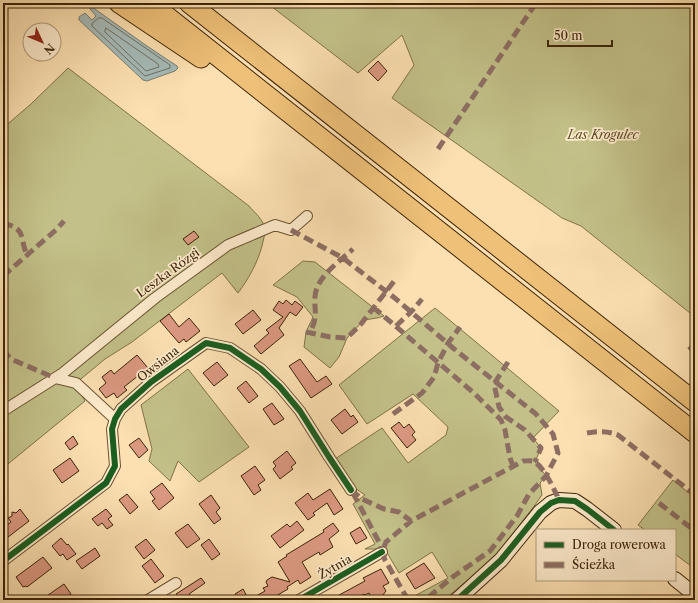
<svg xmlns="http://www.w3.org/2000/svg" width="698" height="603" font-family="'Libre Caslon Text',serif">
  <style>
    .green { fill: #c3c189; stroke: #807248 }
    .water { fill: #a5bab8; stroke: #7b7e71 }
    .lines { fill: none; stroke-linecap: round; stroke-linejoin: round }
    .shore { stroke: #706f60; stroke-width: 1 }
    .building { fill: #dc9982; stroke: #3c2407 }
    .street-casing { stroke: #6c5332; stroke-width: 12 }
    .secondary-casing { stroke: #3c2407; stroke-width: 16 }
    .highway-casing { stroke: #3c2407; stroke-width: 21 }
    .street { stroke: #fdebcc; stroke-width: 10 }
    .secondary { stroke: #fdebcc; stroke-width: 14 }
    .highway { stroke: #eec078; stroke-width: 19 }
    .quiet { stroke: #8d6e63; stroke-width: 5; stroke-dasharray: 10 5; stroke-linecap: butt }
    .cycleway-casing { stroke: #fdebcc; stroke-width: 8 }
    .cycleway { stroke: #1b5e20; stroke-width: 6 }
    .labels { text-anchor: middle; stroke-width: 3.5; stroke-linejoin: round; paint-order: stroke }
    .park-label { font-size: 12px; font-style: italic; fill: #5e4b28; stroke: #fdebcc }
    .street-label { font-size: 12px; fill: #3c2407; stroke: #fdebcc }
  </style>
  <rect width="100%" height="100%" fill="#fce0b1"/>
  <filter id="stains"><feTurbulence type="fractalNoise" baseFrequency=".005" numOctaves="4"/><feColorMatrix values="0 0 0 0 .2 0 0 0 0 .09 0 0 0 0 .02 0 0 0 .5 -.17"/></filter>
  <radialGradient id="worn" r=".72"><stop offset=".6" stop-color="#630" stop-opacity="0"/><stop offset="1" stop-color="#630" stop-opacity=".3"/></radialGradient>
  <path class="green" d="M267,3H695V317L581,226L562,218L392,98L414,65L402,35L358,73Z
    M68,68L249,206C255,213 264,220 265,230C265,235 263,241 262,246C257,264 249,278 238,293L222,273L132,342L105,359L76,383L77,387L85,401L3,468V128L31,104Z
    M303,261L315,262L384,316L377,318L364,320L347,338L339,357L330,368L304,347L306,332L313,317L297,297L273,285Z
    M435,308L559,411L533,438L541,448L535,462L546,476L540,483L542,495L532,509L493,559L444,600H407L448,578L432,552L399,573L386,551L381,549H365L375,544L353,504L365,495L355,488L335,459L382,428L408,463L446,435L448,427L413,394L367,424L339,385Z
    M188,369L249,447L199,482L178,461L170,481L149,461L152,449L141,405Z
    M673,480L695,498V569L675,554V530H645L638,525Z"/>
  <path class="water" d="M92,7L147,46L177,66L178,68L175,71L147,81L143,80L79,20V17L85,13L92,20L96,16L90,9Z"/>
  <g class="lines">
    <path class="shore" d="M99,18H102L170,65V68L145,76L92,26V24Z
      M106,28L158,64L159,67L146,71L105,32Z"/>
  </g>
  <path class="building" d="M378,61L387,71L378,81L368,71Z
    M194,231L199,237L188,245L183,239Z
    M286,300L292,305L295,301L303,307L296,316L290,312L279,328L284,335L261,354L254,346L269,333L266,330L283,317L273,310L279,301L283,304Z
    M253,310L261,320L243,334L235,324Z
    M169,314L179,327L189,318L200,331L186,342L184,339L179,343L160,321Z
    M137,355L148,368L124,387L127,390L117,398L114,393L106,398L99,389L106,383L102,377L111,370L114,374Z
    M300,359L317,382L326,376L332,384L311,398L289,366Z
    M217,362L228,375L214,386L203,373Z
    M246,381L258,396L249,403L237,388Z
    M272,403L284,419L274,425L263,409Z
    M345,409L351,417L353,415L358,422L342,434L331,420Z
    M399,422L404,428L409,424L415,432L412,435L416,440L407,448L391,428Z
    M73,436L78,444L70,450L65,443Z
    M139,438L148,450L139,458L129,445Z
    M287,451L296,463L291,467L293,469L280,479L273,469L276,466L273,462Z
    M70,458L79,471L62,483L53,470Z
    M255,466L265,480L258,485L261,490L254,495L241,476Z
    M162,483L174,498L159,510L152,501L155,499L150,492Z
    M330,489L343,509L334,515L327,503L313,513L315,515L308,520L295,503L308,493L313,500Z
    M127,494L138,507L130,514L119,500Z
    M211,495L220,508L216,512L221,519L214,524L199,504Z
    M20,509L29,521L3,541V528L11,522L8,518L12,516V512L16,513Z
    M106,509L112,516L108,519L113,525L107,529L102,523L98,526L92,519Z
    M297,521L304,530L280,548L271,536L287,524L290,527Z
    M333,523L339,531L329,539L333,547L320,555L319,552L302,562L311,577L300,584L298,580L287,587L288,589L269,600H239L235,594L243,589L249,600L265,591L263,588L268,586L266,582L267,580L272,577L290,582L278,562L287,556L286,555L324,532L323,530Z
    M188,524L200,539L187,548L175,533Z
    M360,527L367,538L356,544L350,533Z
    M61,538L67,545L68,544L76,554L67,560L63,554L60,556L52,546Z
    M146,539L155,550L144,559L135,547Z
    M209,539L220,554L212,560L201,545Z
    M95,548L100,556L82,569L76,561Z
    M43,557L52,568L27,587L26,586L23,587L16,577Z
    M151,559L164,576L155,583L142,566Z
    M424,563L435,578L415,589L406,574Z
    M381,569L389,583L383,586L386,591L383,595L375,600H373L369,593L365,595L364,594L353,600H330L365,581L363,578Z
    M201,578L205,583L189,594L193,600H180L176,594Z
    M64,584L71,594L62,600H41Z"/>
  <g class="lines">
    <defs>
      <path id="street" d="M55,378L76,383L115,419
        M3,411L63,373L155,298L228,245L275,225L291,230L307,216
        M3,561L106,483L115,466L112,429L115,419L121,409L151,382L206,343L230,348L261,369L280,387L300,411L329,457L351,490
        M148,600L176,583
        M299,600L382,552"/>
      <path id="secondary" d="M675,579L695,595
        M457,600L501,560L540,512L551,503L559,500L575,501L587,509L614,530"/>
      <path id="highway" d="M119,3L201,58
        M150,3L695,433
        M189,3L695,402"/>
    </defs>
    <use href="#street" class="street-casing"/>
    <use href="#secondary" class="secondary-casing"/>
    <use href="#highway" class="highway-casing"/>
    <use href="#street" class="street"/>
    <use href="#secondary" class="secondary"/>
    <use href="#highway" class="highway"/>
    <path class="quiet" d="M438,149L536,3
      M3,223C27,229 19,237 27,255
      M291,230L343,258L396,299L453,348L536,414L553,434L558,453L546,476L529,494L517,516L490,551L454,576L425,600
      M3,276L57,229L64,221
      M373,307L474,393L501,420L505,430L510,458L513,466
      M396,326L411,312L422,299
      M312,328C318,315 314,310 315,297C316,277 339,262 353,249
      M306,332L330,337L347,338L361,324L395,280
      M3,350L11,359L55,378
      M689,350L695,344
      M508,362L494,384L499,407L506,417L525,430L541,448L535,462
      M393,414L422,393L434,377L438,363L448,343L460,327
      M587,433C599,431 608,431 618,435L695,495
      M351,490L362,499L384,509L399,512L411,521L523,461C527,461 531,460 535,462C545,469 554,489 559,500
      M353,493L379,542L382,552
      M659,503L695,531
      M408,600L385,560L382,552L386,542L411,521"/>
    <defs>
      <path id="cycleway" d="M3,561L106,483L115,466L112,429L115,419L121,409L151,382L206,343L230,348L261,369L280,387L300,411L329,457L351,490
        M299,600L382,552
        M457,600L501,560L540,512L551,503L559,500L575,501L587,509L614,530"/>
    </defs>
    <use href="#cycleway" class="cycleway-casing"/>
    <use href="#cycleway" class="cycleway"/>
  </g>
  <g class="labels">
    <g class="park-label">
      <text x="603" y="139">Las Krogulec</text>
    </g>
    <g class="street-label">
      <text transform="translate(168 273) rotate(-36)" y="4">Leszka Rózgi</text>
      <text transform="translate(158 364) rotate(-38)" y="4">Owsiana</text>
      <text transform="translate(335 567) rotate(-30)" y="4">Żytnia</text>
    </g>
  </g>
  <rect width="698" height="603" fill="none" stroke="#fce0b1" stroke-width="16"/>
  <rect x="4" y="4" width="690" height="595" fill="none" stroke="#3c2407" stroke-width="2"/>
  <rect x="8" y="8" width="682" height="587" fill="none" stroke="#3c2407"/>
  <rect x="536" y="529" width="140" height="52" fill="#fdebcc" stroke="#b09b7d"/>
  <rect x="544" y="542" width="20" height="6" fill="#1b5e20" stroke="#b09b7d"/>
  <text x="572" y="549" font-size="12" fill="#3c2407">Droga rowerowa</text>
  <rect x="544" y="562" width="20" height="6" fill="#8d6e63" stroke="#b09b7d"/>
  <text x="572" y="569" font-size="12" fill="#3c2407">Ścieżka</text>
  <g transform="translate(42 42) rotate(134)"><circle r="19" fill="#fdebcc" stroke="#b09b7d"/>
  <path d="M0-3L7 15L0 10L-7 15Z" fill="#8f2418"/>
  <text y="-6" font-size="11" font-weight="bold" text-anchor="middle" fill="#3c2407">N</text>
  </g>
  <path d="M548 40v6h64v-6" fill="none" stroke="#3c2407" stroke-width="2"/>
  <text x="554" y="40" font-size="12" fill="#3c2407" stroke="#fdebcc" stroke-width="3" paint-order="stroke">50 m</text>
  <rect width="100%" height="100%" filter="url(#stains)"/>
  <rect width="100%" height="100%" fill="url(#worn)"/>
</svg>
